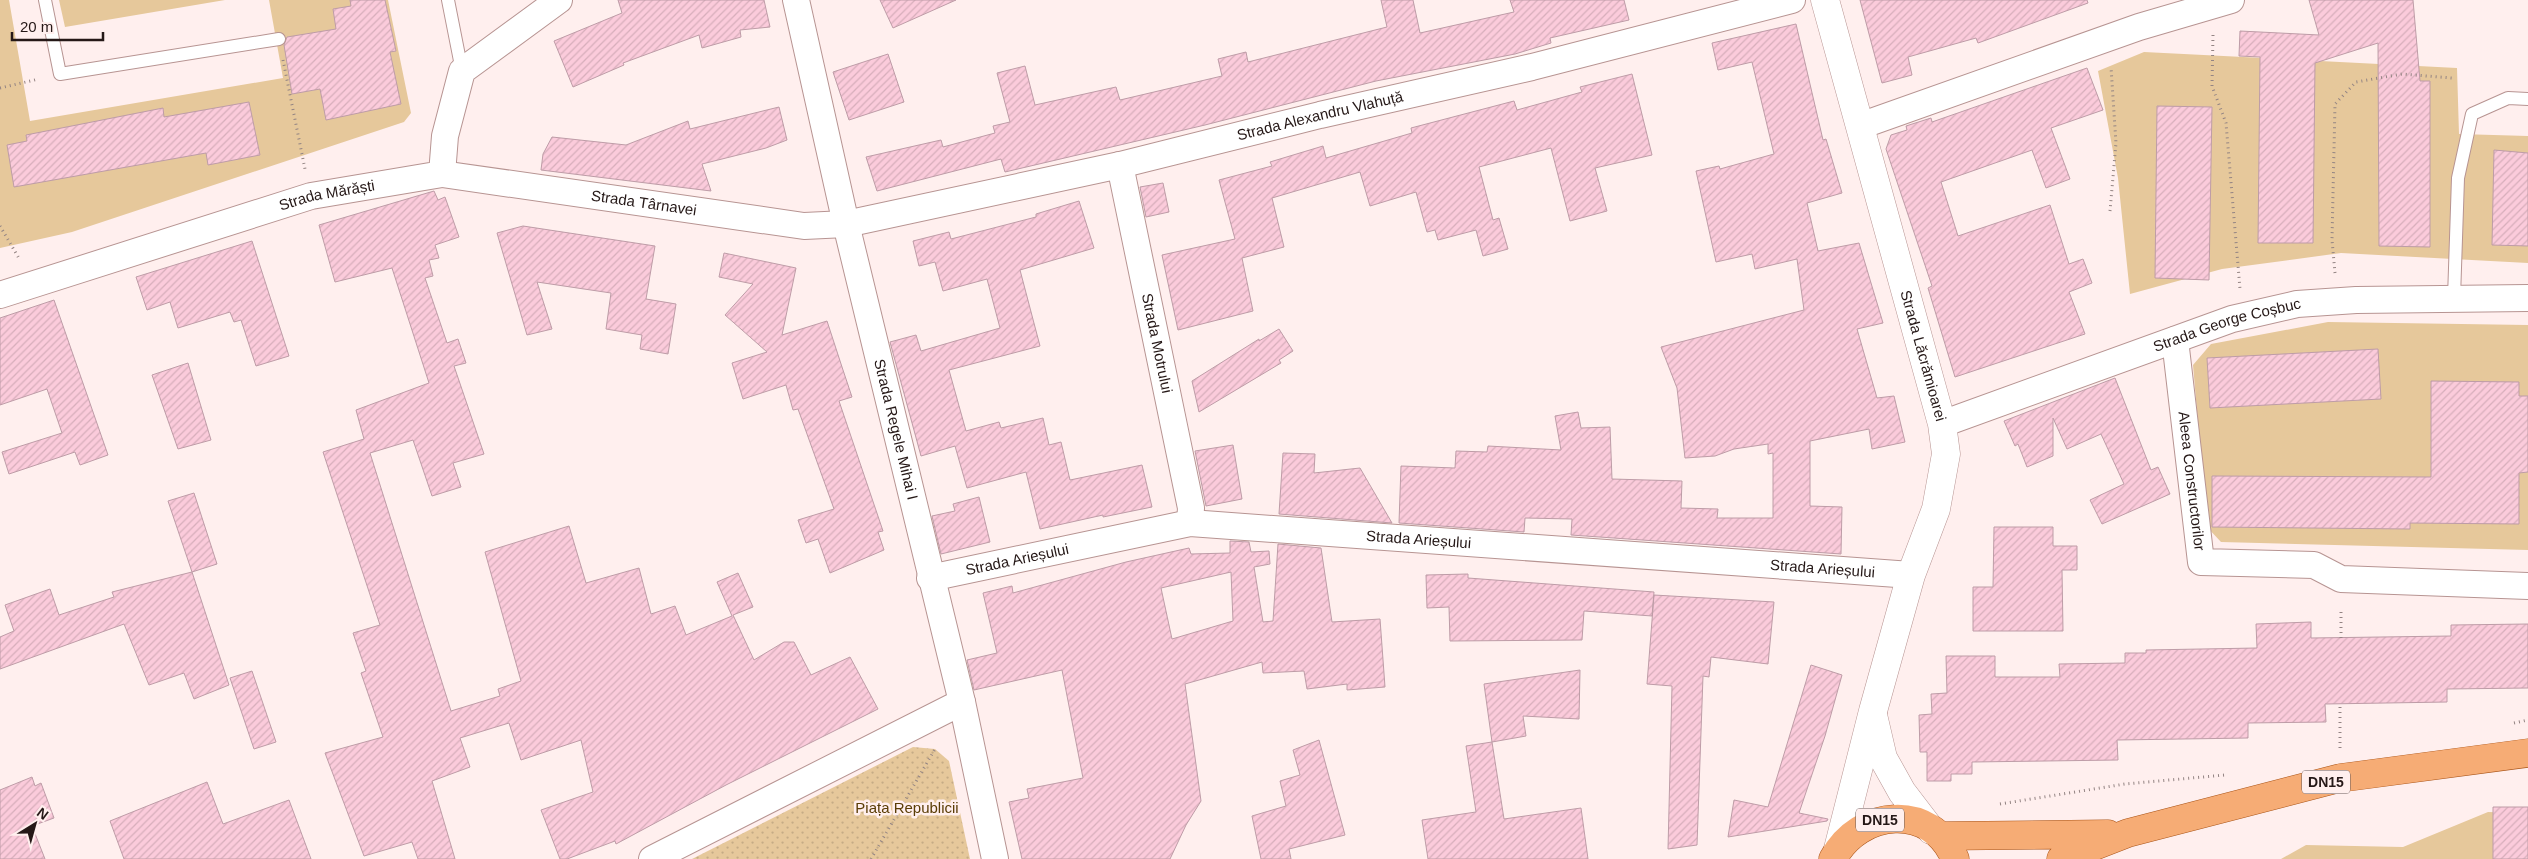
<svg xmlns="http://www.w3.org/2000/svg" width="2528" height="859" font-family="Helvetica,sans-serif">
  <style>
    .green { fill: #e6c89b }
    .park { fill: url(#park-dots) }
    .building { fill: url(#building-hatch); stroke: #be9ca7; fill-rule: evenodd }
    .lines { fill: none; stroke-linecap: round; stroke-linejoin: round }
    .service-casing { stroke: #b79492; stroke-width: 14 }
    .minor-casing { stroke: #b79492; stroke-width: 28 }
    .tertiary-casing { stroke: #b79492; stroke-width: 29 }
    .primary-casing { stroke: #a95418; stroke-width: 29 }
    .path { stroke: #938483; stroke-width: 3; stroke-dasharray: 1 4; stroke-linecap: butt }
    .service { stroke: #fff; stroke-width: 12 }
    .minor { stroke: #fff; stroke-width: 26 }
    .tertiary { stroke: #fff; stroke-width: 28 }
    .primary { stroke: #f6ac75; stroke-width: 28 }
    .labels { text-anchor: middle; stroke-width: 5; stroke-linejoin: round; paint-order: stroke }
    .shield { fill: #ffefee; stroke: #665858; stroke-width: 1 }
    .shield-label { font-size: 14px; font-weight: bold; fill: #251817 }
    .street-label { font-size: 15px; fill: #251817; stroke: #ffefee }
    .park-label { font-size: 15px; fill: #5a3d06; stroke: #ffefee }
  </style>
  <defs>
    <pattern id="park-dots" width="8" height="8" patternUnits="userSpaceOnUse" patternTransform="scale(1.25)"><rect width="8" height="8" fill="#e6c89b"/><path d="M2 2h.1M6 6h.1" fill="none" stroke="#c5ab85" stroke-width="1.8" stroke-linecap="round"/></pattern>
    <pattern id="building-hatch" width="6" height="6" patternUnits="userSpaceOnUse" patternTransform="scale(1.25)"><rect width="6" height="6" fill="#fbcbdb"/><path d="M-1 1l2-2M0 6l6-6M5 7l2-2" fill="none" stroke="#d7aebb"/></pattern>
  </defs>
  <rect width="100%" height="100%" fill="#ffefee"/>
  <path class="green" d="M0,0H9L30,121L283,78L269,0H388L411,113L404,122L72,232L0,248Z
    M59,0H225L65,27Z
    M2144,52L2457,68L2459,134L2528,136V263L2341,253L2222,269L2130,294L2118,178L2098,71Z
    M2328,322L2528,325V550L2221,542L2207,527L2193,365L2211,344Z
    M2488,812L2528,813V859H2281L2306,845L2403,847Z"/>
  <path class="park" d="M913,747L935,749L949,761L970,859H692Z"/>
  <path class="building" d="M350,0H385L396,51L390,52L401,104L326,120L320,89L292,94L284,45L287,37L336,29L333,9L351,6Z
    M618,0H764L770,27L740,30L741,37L702,48L699,35L623,63L624,65L573,87L554,41L622,13Z
    M880,0H956L893,28Z
    M1381,0H1413L1420,33L1514,12L1510,0H1624L1629,20L1550,38L1551,43L1515,54L1376,81L1205,125L1005,172L1001,159L877,191L866,157L941,140L943,147L995,133L993,126L1010,122L997,73L1025,66L1035,105L1116,87L1120,100L1222,76L1218,59L1246,52L1248,62L1387,27Z
    M1860,0H2087L2088,3L1978,43L1976,38L1908,57L1912,75L1882,83Z
    M2309,0H2413L2420,81H2430V247L2379,246L2378,43L2315,63L2313,243H2258L2260,57L2239,56L2240,31L2319,35Z
    M1796,24L1823,140L1826,139L1842,193L1807,203L1818,251L1859,243L1883,323L1857,329L1877,398L1894,396L1905,442L1872,449L1869,429L1810,441V506L1842,507L1841,554L1571,535L1572,519L1525,518L1524,532L1399,523L1401,466L1455,468L1456,451L1487,452L1488,446L1561,450L1555,416L1578,412L1581,428L1610,427L1612,479L1682,481L1681,508L1718,509L1717,518H1773V453L1768,454V444L1734,449L1715,456L1685,458L1677,388L1661,347L1804,310L1797,259L1755,269L1752,254L1716,262L1696,171L1719,166L1720,169L1774,154L1752,62L1718,70L1712,43Z
    M888,54L904,102L849,120L833,72Z
    M2087,68L2103,110L2051,128L2070,179L2046,188L2032,150L1941,182L1958,236L2050,205L2069,264L2083,259L2092,283L2069,292L2085,334L1955,377L1928,288L1932,286L1886,149L1891,135L1907,130L1906,126L1931,118L1932,122Z
    M1632,74L1652,155L1595,168L1607,211L1570,221L1551,148L1479,167L1493,220L1499,218L1508,249L1483,256L1476,230L1438,240L1435,230L1427,232L1416,192L1370,206L1360,172L1272,198L1284,247L1242,258L1253,311L1178,330L1162,255L1235,239L1219,180L1272,166L1270,162L1323,146L1326,158L1412,133L1411,128L1514,101L1517,110L1582,92L1580,87Z
    M249,102L260,155L208,165L206,153L14,187L7,145L27,141L26,135L163,108L164,117Z
    M2157,106L2212,107L2209,280L2155,278Z
    M779,107L787,140L766,148L702,164L711,191L541,170L543,154L552,137L626,145L688,121L690,129Z
    M2494,150L2528,153V246L2492,245Z
    M1163,183L1169,212L1146,217L1140,187Z
    M434,191L438,200L445,197L459,237L435,245L439,258L429,260L433,276L425,278L447,343L458,339L466,363L454,366L484,454L453,463L461,487L432,496L413,440L370,453L451,711L500,696L498,689L521,681L485,552L569,526L586,583L639,568L651,614L675,606L686,635L732,616L717,582L738,573L753,607L733,615L754,660L784,642H794L811,675L850,657L878,709L726,785L616,844L615,841L567,859H560L541,810L593,792L581,740L521,760L509,723L460,738L470,767L432,781L455,859H418L412,842L364,856L325,753L383,737L361,673L366,671L353,633L380,625L323,452L364,439L356,410L429,383L392,268L335,282L319,225Z
    M1079,201L1094,248L1020,270L1040,346L949,370L966,431L999,422L1001,428L1043,418L1049,445L1061,442L1070,480L1142,465L1152,507L1103,517V515L1040,529L1026,472L967,488L955,446L921,456L890,342L916,335L921,351L1000,328L987,279L943,291L935,262L919,266L913,241L949,232L951,239L1036,217V214Z
    M523,226L655,246L646,299L676,304L668,354L640,349L642,335L606,329L611,293L537,282L552,329L527,335L497,233Z
    M252,241L289,356L256,366L241,320L234,322L230,312L178,328L170,302L147,310L136,277Z
    M724,253L796,268L782,335L827,321L842,367L852,397L839,401L883,531L878,532L884,550L830,573L818,539L806,543L798,520L834,509L798,409L793,410L786,385L743,399L732,363L767,352L725,315L753,284L719,277Z
    M54,300L108,455L80,465L75,452L9,474L2,452L62,433L47,389L0,405V318Z
    M1279,329L1293,351L1279,360L1281,363L1199,412L1192,381L1259,339V341Z
    M2378,349L2381,399L2210,408L2207,358Z
    M188,363L211,440L178,449L152,375Z
    M2115,378L2151,470L2158,467L2170,494L2102,524L2090,500L2124,484L2101,434L2067,449L2053,418V456L2027,467L2018,444L2015,446L2004,421Z
    M2431,381L2519,382V396H2528V472L2519,473V524L2410,523V529L2212,527V476L2431,477Z
    M1233,445L1242,499L1206,506L1195,451Z
    M1283,453L1315,454L1314,473L1360,468L1392,523L1279,514Z
    M194,493L217,564L192,572L168,501Z
    M979,497L990,542L941,554L932,516L955,511L953,504Z
    M1994,527H2053V546H2077V570H2062L2063,631H1973V587H1993Z
    M1230,541L1249,542L1251,552L1269,551L1270,564L1254,567L1263,622L1273,621L1278,544L1321,548L1332,622L1380,619L1385,687L1347,690V684L1307,689L1304,671L1263,673L1262,662L1185,684L1201,801L1186,825L1170,859H1022L1009,802L1029,798L1027,789L1083,778L1062,670L974,690L967,660L997,653L983,593L1012,586L1013,593L1126,562L1189,548L1191,554L1230,553ZM1231,572L1233,621L1172,639L1161,588Z
    M192,572L229,685L194,699L184,673L149,685L124,624L0,669V637L14,631L5,605L50,589L59,615L114,597L112,592Z
    M1468,574V578L1654,592L1652,616L1584,611L1582,640L1450,641L1449,607L1427,608L1426,575Z
    M1654,595L1774,602L1768,664L1711,657L1709,677L1703,676L1697,845L1668,849L1672,686L1647,684Z
    M2311,622V638L2451,636V625L2528,624V688L2447,689V702L2325,704L2326,722L2248,723V738L2117,740L2118,760L1972,762V774H1951V781H1927V752H1920L1919,715L1932,714L1931,694L1947,693L1946,656H1995V677H2060L2059,664L2125,663V653H2146V650L2257,648L2256,624Z
    M1811,665L1842,675L1825,736L1799,813L1828,819L1827,821L1728,837L1734,800L1768,807Z
    M1580,670L1579,719L1523,716L1526,736L1492,742L1484,684Z
    M252,671L276,742L254,749L230,678Z
    M1319,740L1345,835L1289,849L1291,859H1261L1252,816L1286,806L1280,781L1300,775L1293,750Z
    M1492,742L1504,819L1581,808L1588,859H1428L1422,820L1476,812L1466,746Z
    M32,777L35,786L41,783L54,818L32,826L45,859H0V790Z
    M207,782L223,824L289,800L311,859H124L110,821Z
    M2493,807H2528V859H2493Z"/>
  <g class="lines">
    <defs>
      <path id="service" d="M45,0L60,74L279,39
        M448,0L462,71
        M2454,298L2458,178L2472,114L2508,98L2528,99"/>
      <g id="minor">
        <path id="s1" d="M796,0L846,224L962,702L995,859"/>
        <path d="M1860,126L2139,27L2231,0"/>
        <path id="s2" d="M1120,165L1191,508L1190,523"/>
        <path id="s3" d="M442,174L804,226L846,224L1120,165L1320,115L1532,67L1792,0"/>
        <path id="s4" d="M0,295L311,196L442,174L445,136L462,71L559,0"/>
        <path id="s5" d="M2175,340L2201,562L2314,565L2341,579L2528,586"/>
        <path id="s6" d="M1942,424L2232,319L2297,304L2356,300L2528,298"/>
        <path id="s7" d="M930,578L1190,523L1911,575"/>
        <path d="M652,859L962,702"/>
      </g>
      <g id="tertiary">
        <path id="s8" d="M1825,0L1942,424L1946,454L1936,509L1911,575L1873,711L1838,849"/>
        <path d="M1873,715L1883,758L1902,792L1931,830"/>
      </g>
      <path id="primary" d="M1940,836L2108,834
        M1833,859C1859,809 1932,802 1955,859
        M2061,859L2128,833L2340,778L2528,753"/>
    </defs>
    <use href="#service" class="service-casing"/>
    <use href="#minor" class="minor-casing"/>
    <use href="#tertiary" class="tertiary-casing"/>
    <use href="#primary" class="primary-casing"/>
    <path class="path" d="M2213,35L2212,86L2226,123L2240,289
      M283,60L305,169
      M0,88L39,79
      M2110,211L2116,143L2111,67
      M0,226L20,260
      M2335,273L2332,240L2335,104L2356,82L2402,74L2452,78
      M2341,638V608
      M2514,723L2528,720
      M2340,748V704
      M2000,804L2125,784L2225,775
      M871,859L935,749"/>
    <use href="#service" class="service"/>
    <use href="#minor" class="minor"/>
    <use href="#tertiary" class="tertiary"/>
    <use href="#primary" class="primary"/>
  </g>
  <g class="labels">
    <g class="shield">
      <rect x="2302" y="770.5" width="48" height="23" rx="4"/>
      <rect x="1856" y="808.5" width="48" height="23" rx="4"/>
    </g>
    <g class="shield-label">
      <text x="2326" y="787">DN15</text>
      <text x="1880" y="825">DN15</text>
    </g>
    <g class="street-label">
      <text dy="5" stroke="none"><textPath href="#s3" startOffset="894">Strada Alexandru Vlahuță</textPath></text>
      <text dy="5" stroke="none"><textPath href="#s4" startOffset="342">Strada Mărăști</textPath></text>
      <text dy="5" stroke="none"><textPath href="#s3" startOffset="204">Strada Târnavei</textPath></text>
      <text dy="5" stroke="none"><textPath href="#s6" startOffset="302">Strada George Coșbuc</textPath></text>
      <text dy="5" stroke="none"><textPath href="#s2" startOffset="182">Strada Motrului</textPath></text>
      <text dy="5" stroke="none"><textPath href="#s8" startOffset="369">Strada Lăcrămioarei</textPath></text>
      <text dy="5" stroke="none"><textPath href="#s1" startOffset="441">Strada Regele Mihai I</textPath></text>
      <text dy="5" stroke="none"><textPath href="#s5" startOffset="142">Aleea Constructorilor</textPath></text>
      <text dy="5" stroke="none"><textPath href="#s7" startOffset="495">Strada Arieșului</textPath></text>
      <text dy="5" stroke="none"><textPath href="#s7" startOffset="89">Strada Arieșului</textPath></text>
      <text dy="5" stroke="none"><textPath href="#s7" startOffset="900">Strada Arieșului</textPath></text>
    </g>
    <g class="park-label">
      <text x="907" y="813">Piața Republicii</text>
    </g>
  </g>
  <g transform="translate(35 824) rotate(37)" stroke="#ffefee" stroke-width="4" paint-order="stroke">
  <path d="M0-4L9 19L0 12L-9 19Z" fill="#251817"/>
  <text y="-8" font-size="14" font-weight="bold" text-anchor="middle" fill="#251817">N</text>
  </g>
  <path d="M12 32v8h91v-8" fill="none" stroke="#251817" stroke-width="2.5"/>
  <text x="20" y="32" font-size="15" fill="#251817" stroke="#ffefee" stroke-width="4" paint-order="stroke">20 m</text>
</svg>
